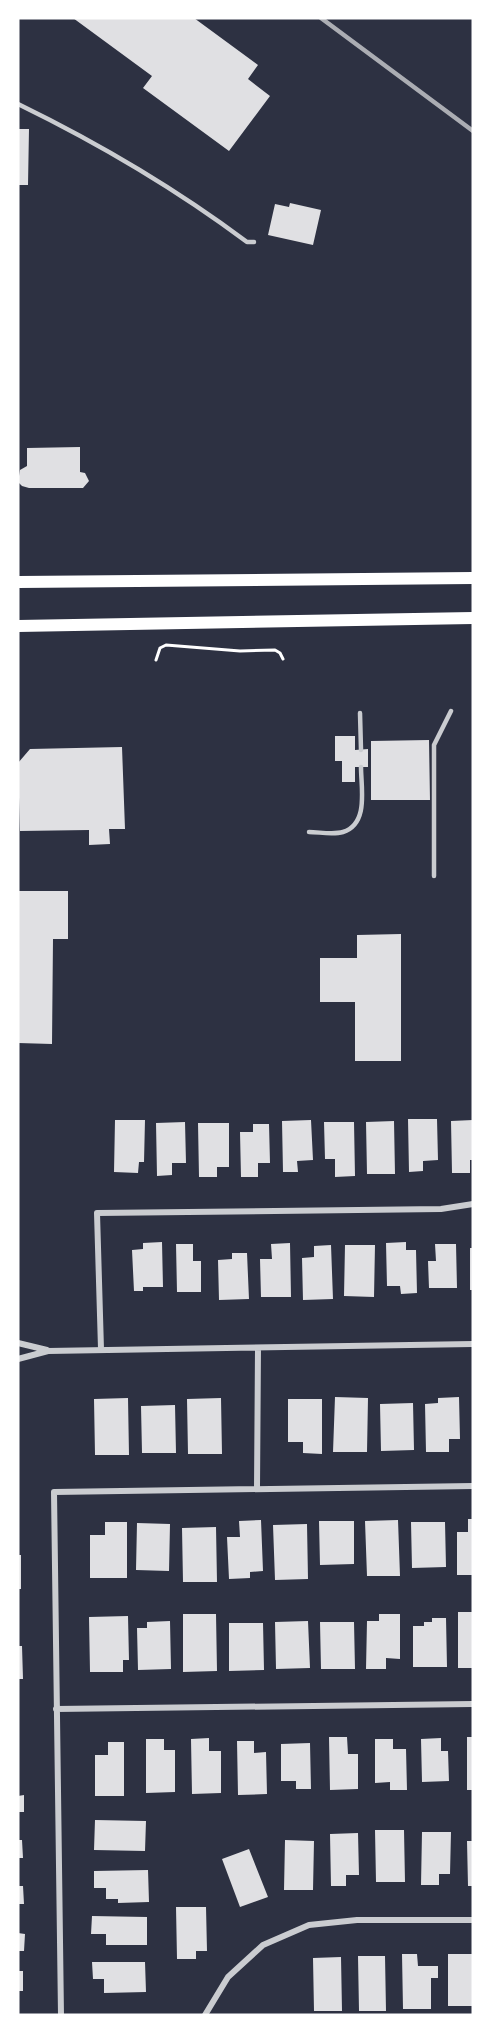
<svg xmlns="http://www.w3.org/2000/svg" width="491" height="2033" font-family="'Noto Serif',serif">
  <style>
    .building { fill: #e0e0e3 }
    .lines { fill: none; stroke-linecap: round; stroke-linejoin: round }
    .path { stroke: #fff; stroke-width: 3 }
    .service { stroke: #caccd0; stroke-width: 4.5 }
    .minor { stroke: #caccd0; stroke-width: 6 }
    .secondary { stroke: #fff; stroke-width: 12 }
    .rail { stroke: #abadb3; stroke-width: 4.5 }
  </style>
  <rect width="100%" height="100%" fill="#2d3142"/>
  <path class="building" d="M73,18H194L258,65L248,79L270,96L229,151L143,88L152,76Z
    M18,129H29L28,185H18Z
    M290,203L321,210L313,245L268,235L275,204L289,207Z
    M80,447V472L85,473L89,481L83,488H29L22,486L18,482L20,470L27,466V448Z
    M335,736H355V750L368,749V767H355V782H342V761H335Z
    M429,740L430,800H371V741Z
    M122,747L125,829H109L110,844L89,845V830L20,831L18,763L30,749Z
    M18,891H68V939H53L52,1044L18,1043Z
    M401,934V1061H355V1002H320V958H357V935Z
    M408,1119H437L438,1160L423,1161V1171L409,1172Z
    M115,1120H145L144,1162H139L138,1173L114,1172Z
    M311,1120L313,1160L297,1161L298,1172H283L282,1121Z
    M473,1120V1160H470V1173H452L451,1121Z
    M394,1121L395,1174H367L366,1122Z
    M185,1122L186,1163H172V1175L157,1176L156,1123Z
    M324,1122H354L355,1176L335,1177V1159H325Z
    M198,1123H229V1167H217V1177H199Z
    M253,1124H269L270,1163H258V1177H241L240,1132H253Z
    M162,1242L163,1287H143V1291H134L132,1250L143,1249V1243Z
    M406,1242V1250H416L417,1293L401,1294L400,1286H387L386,1243Z
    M290,1243L291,1297H261L260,1259H272L271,1244Z
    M176,1244H193V1261H201V1292H177Z
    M435,1244H456L457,1288H429L428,1261H436Z
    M331,1245L333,1299L303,1300L302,1258L314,1257V1246Z
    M345,1245H375L374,1297L344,1296Z
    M470,1248H473V1290H470Z
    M232,1253H247L249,1299L219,1300L218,1260L232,1259Z
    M335,1397L368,1398L367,1452H333Z
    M459,1397L460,1439H449V1452H426L425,1404L438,1403V1398Z
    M128,1398L129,1455H95L94,1399Z
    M221,1398L222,1454H188L187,1399Z
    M288,1399H322V1454L303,1453V1442H288Z
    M413,1403L414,1450L381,1451L380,1404Z
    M175,1405L176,1453H142L141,1406Z
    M468,1519H473V1575H457V1532H468Z
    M261,1520L263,1571L250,1572V1578L229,1579L227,1537H240L239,1521Z
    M398,1520L400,1576H367L365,1521Z
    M319,1521H354V1564L320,1565Z
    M105,1522H127V1578H90V1535H105Z
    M411,1522H445L446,1567L412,1568Z
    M137,1523L170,1524L169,1571L136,1570Z
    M307,1524L308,1579L275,1580L273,1525Z
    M216,1527L217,1582H183L182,1528Z
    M18,1555H21V1589H18Z
    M458,1612H473V1668H458Z
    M183,1614H216L217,1671L183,1672Z
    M379,1614H400V1659L386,1658V1669H366L367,1621H379Z
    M128,1616L129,1660H123V1672H90L89,1617Z
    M432,1618H446L447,1667H413V1626H424V1622H432Z
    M170,1621L171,1669L138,1670L137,1628H147V1622Z
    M308,1621L310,1668L276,1669L275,1622Z
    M320,1622H354L355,1669H321Z
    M229,1623H263L264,1670L229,1671Z
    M18,1646H22L23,1679H18Z
    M329,1737H347L348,1754H358V1789L330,1790Z
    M467,1737H473V1790H467Z
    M209,1738V1751H221V1793L192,1794L191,1739Z
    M441,1738V1751H448L449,1781L422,1782L421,1739Z
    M146,1739H164V1750H175V1792L146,1793Z
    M375,1739H393V1749H406L407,1790H390V1782L375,1783Z
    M237,1741H254V1753L266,1752L267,1794L238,1795Z
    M108,1742H124V1796H95V1755H108Z
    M310,1743L311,1789H296V1781H281V1744Z
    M24,1795V1812H18V1796Z
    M95,1820L146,1821L145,1851L94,1850Z
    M375,1830H404L405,1882H376Z
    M422,1832H451L450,1874H439V1885H421Z
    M358,1833L359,1875H346V1886H331L330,1834Z
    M18,1840H22L23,1858H18Z
    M285,1840L314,1841L313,1890H284Z
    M467,1841H473V1886H468Z
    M249,1849L268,1897L240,1907L222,1859Z
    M148,1870L149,1902L118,1903V1899H106V1888H94V1871Z
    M18,1886H23L24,1904H18Z
    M176,1907H206L207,1951H196V1959H177Z
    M92,1916L147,1917V1945H106V1934H91Z
    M18,1933L25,1934L24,1951H18Z
    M402,1954H417L418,1966H438V1978H431V2009H403Z
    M448,1954H473V2006H448Z
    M358,1956H385L386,2011H359Z
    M341,1957L342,2011H314L313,1958Z
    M92,1962H145L146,1992L104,1993V1979H93Z
    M18,1971H23V1991H18Z"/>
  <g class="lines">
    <path class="path" d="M156,660L160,648L166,645L240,651L275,650L280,653L283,659"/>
    <path class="service" d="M18,104C98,143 176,189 247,242H254
      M360,713L361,750
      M309,832C319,832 333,835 343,832C369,824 361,788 361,767
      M434,876V745L451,711"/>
    <path class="minor" d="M18,1343L47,1350
      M101,1349L97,1213L441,1209L473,1204
      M18,1359L48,1351L473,1344
      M257,1488L258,1348
      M56,1709L473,1704
      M61,2015L54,1492L473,1486
      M205,2015L228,1977L263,1945L309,1925L357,1920H473"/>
    <path class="secondary" d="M18,582L473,578
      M18,626L473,618"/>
    <path class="rail" d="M321,18L473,131"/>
  </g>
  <rect width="491" height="2033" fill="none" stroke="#ffffff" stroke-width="39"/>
</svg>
